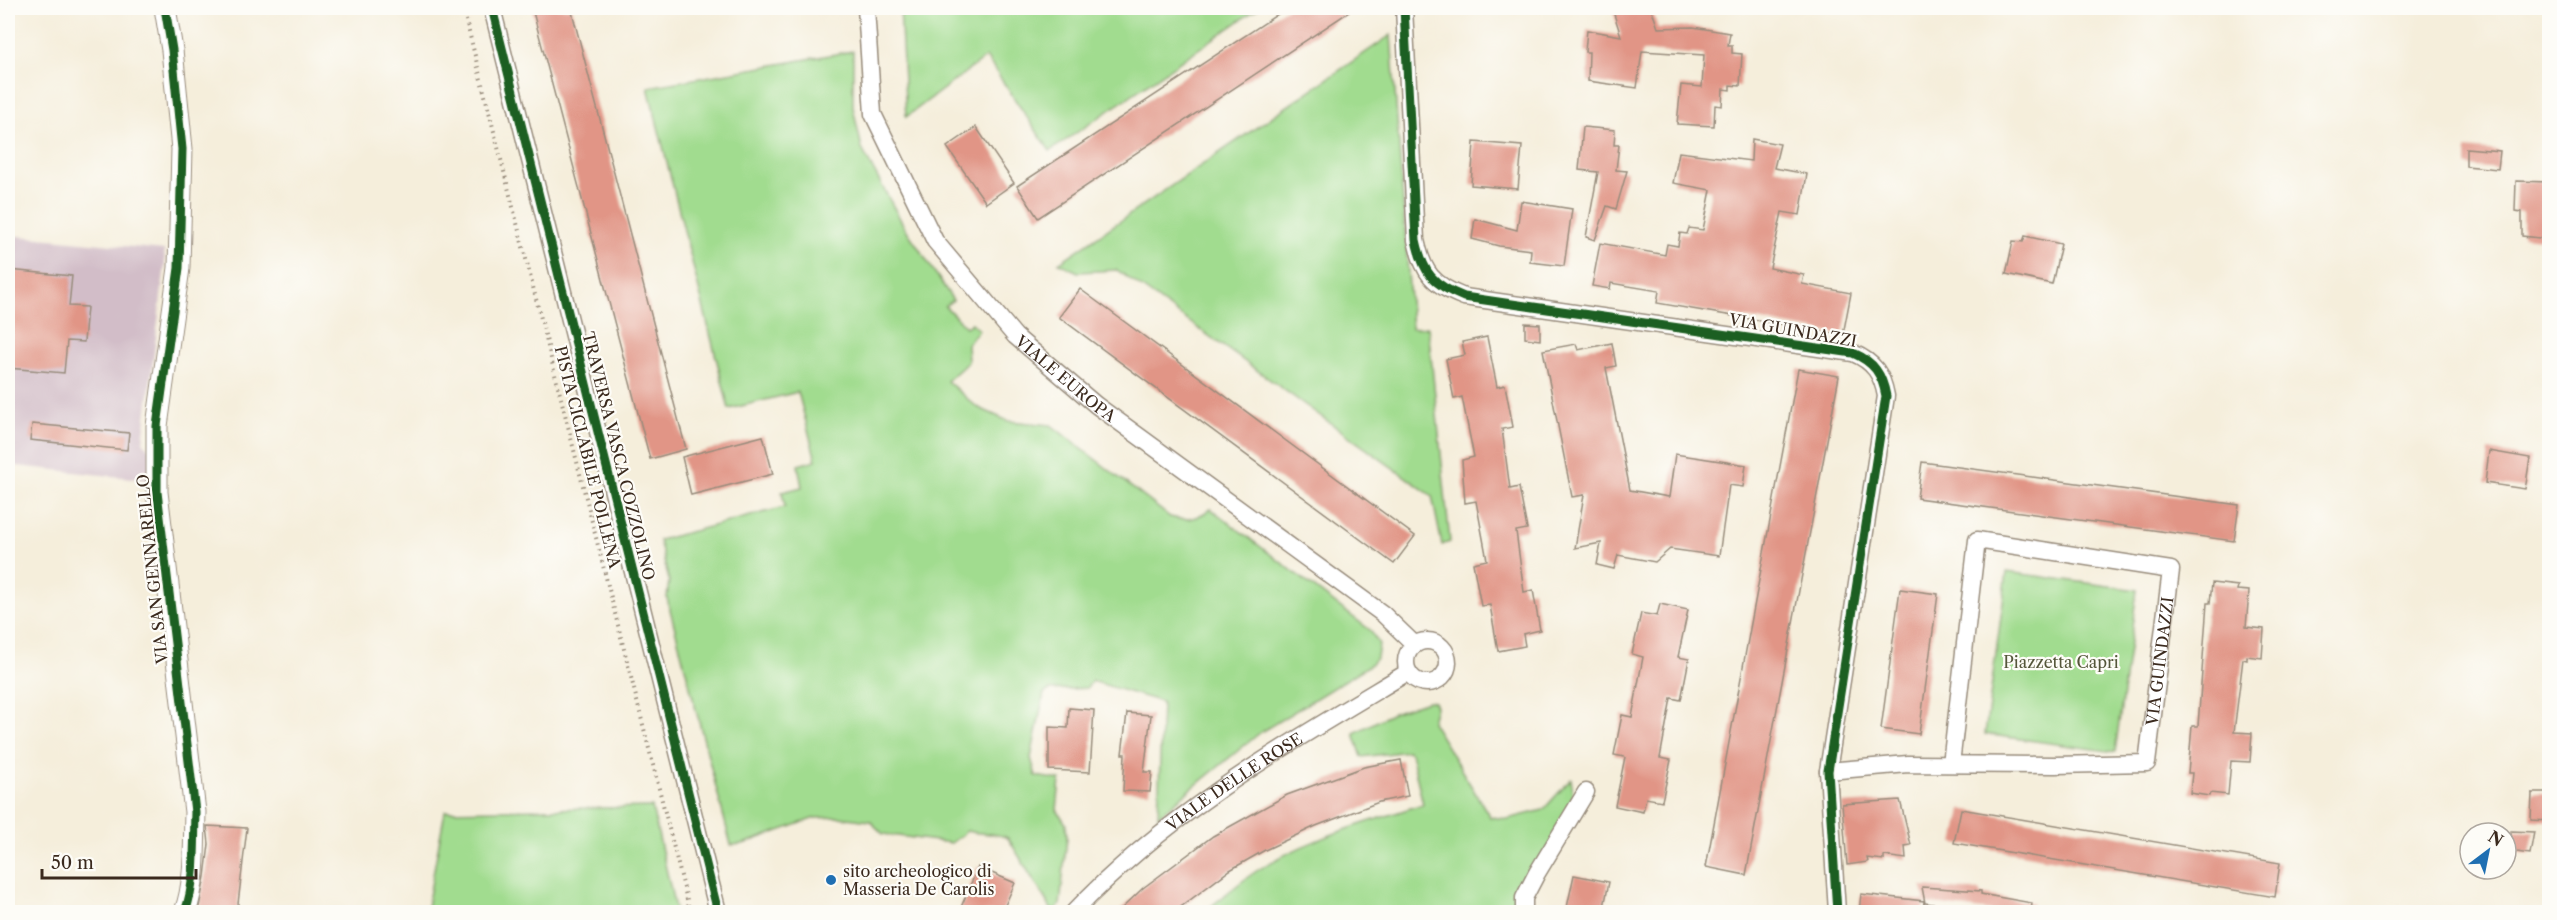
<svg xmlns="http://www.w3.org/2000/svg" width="2557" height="920" font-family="'Libre Caslon Text',serif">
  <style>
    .industrial { fill: #d2bdc8 }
    .green { fill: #a1dc8f; stroke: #6e8356; stroke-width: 1.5 }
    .building { fill: #e19586 }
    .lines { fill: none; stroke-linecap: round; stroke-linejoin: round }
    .minor-casing { stroke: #988c7c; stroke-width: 19 }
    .tertiary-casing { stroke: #988c7c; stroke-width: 23 }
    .path { stroke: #988c7c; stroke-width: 4; stroke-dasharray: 1.5 4.5; stroke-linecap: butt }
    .minor { stroke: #fff; stroke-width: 16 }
    .tertiary { stroke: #fff; stroke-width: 21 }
    .cycleway-casing { stroke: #fdfcf7; stroke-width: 13 }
    .cycleway { stroke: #1b5e20; stroke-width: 9 }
    .poi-dot { fill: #1f6fb2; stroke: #fdfcf7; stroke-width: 2 }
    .labels { text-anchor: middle; stroke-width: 4.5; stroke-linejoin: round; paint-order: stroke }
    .street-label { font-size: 16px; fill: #3b2a1e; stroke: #fdfcf7 }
    .park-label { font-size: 16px; fill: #54563a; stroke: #fdfcf7 }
    .poi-label { font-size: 16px; fill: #3b2a1e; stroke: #fdfcf7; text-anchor: start }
  </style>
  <rect width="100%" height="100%" fill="#fdfcf7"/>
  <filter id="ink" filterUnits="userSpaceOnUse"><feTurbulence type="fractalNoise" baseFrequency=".0167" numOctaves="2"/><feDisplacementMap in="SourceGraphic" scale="12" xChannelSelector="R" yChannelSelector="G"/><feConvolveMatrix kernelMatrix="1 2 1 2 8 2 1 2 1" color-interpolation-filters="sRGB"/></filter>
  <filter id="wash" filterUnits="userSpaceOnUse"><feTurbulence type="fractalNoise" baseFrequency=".008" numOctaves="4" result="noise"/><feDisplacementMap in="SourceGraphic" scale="24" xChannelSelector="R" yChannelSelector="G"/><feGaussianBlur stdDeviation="1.35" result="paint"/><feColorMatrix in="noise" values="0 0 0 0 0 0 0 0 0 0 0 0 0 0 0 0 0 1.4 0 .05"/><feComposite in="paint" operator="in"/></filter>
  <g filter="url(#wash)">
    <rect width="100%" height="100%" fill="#f5eedb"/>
    <path class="industrial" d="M8,235L164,250L165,264L143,442L151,452L150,480L8,465Z"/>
    <path class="green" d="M900,8H1258L1050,151L986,57L906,117Z
      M1391,35L1412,328L1428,327L1450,542L1442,545L1432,496L1117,270L1078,272L1059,263Z
      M853,51V107L862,149L904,226L953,300L945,306L966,327L972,323L979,330L967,344L968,362L947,381L977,407L1008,421L1051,425L1170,517C1187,522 1197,518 1211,509L1370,630L1379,644L1377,657L1370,665L1261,732L1158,816L1162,702L1092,681L1087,688L1050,690L1044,693L1031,758L1036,776L1060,780L1057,810L1066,824L1067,837L1060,905L1053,912L1008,838C995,832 981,835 967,831L951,843L883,834L870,821L839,817L815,818L743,844L731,845L667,598L669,580L659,540L785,507L782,492L802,487L798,465L816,460L798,392L729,409L648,87Z
      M2007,572L2137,590L2115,752L1985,734Z
      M1428,701L1434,702L1436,707L1432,722L1490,817L1508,819L1543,810L1571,779L1573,795L1569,806L1519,912H1204C1221,899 1237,884 1255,872C1305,839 1366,823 1423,804L1411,753L1408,751L1362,757L1354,733L1393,713Z
      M652,807L676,912H426L445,811Z"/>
    <g id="blocks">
      <path class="building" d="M532,8H571L686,449L650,459Z
        M1287,8H1355L1038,218L1017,186Z
        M1612,8H1651L1658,28L1693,27L1730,33L1728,45H1732V53L1742,54L1740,86L1730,85V90L1723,89L1722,106L1715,105L1714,126L1677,124L1681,85L1702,87L1704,55L1642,51L1637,88L1588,81L1589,52H1585L1587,30L1621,36Z
        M976,127L1014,183L986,203L947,147Z
        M1583,127L1615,130L1614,145H1619L1616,170L1627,171L1616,209L1607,206L1595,240L1586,237L1598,172L1579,170Z
        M1752,139L1780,144L1774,168L1807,174L1800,215L1782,212L1770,268L1804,275L1802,284L1851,293L1843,335L1657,303L1659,291L1611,283L1610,289L1592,286L1600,243L1665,255L1667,244L1678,246L1680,233L1687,234L1689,228L1703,230L1711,190L1673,183L1679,152L1751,161Z
        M1474,142L1522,146L1518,189L1471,185Z
        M2466,148L2500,151L2498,169L2466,166Z
        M2516,181L2550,182V239L2522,236V212L2515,211Z
        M1521,201L1572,209L1564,266L1530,262L1531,250L1499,246L1472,239L1475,219L1517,230Z
        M2025,236L2061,244L2052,284L2006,274L2013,241L2023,242Z
        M8,270L72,276L69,306L87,307L84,342L67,341L64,373L8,368Z
        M1080,289L1415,536L1394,564L1059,317Z
        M1525,323L1540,324V340L1525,338Z
        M1487,337L1497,387L1505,385L1513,427L1502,429L1510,489L1519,487L1527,529L1516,531L1524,592L1533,590L1540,630L1523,634L1525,646L1498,651L1490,605L1481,606L1473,563L1487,560L1476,501L1465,503L1462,460L1474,457L1462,397L1454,399L1446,359L1465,355L1462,342Z
        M1612,343L1616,366L1606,368L1630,490L1669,497L1675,454L1746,465L1743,487L1729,485L1719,556L1670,549L1655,562L1618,555L1614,569L1597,565L1601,543L1575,548L1584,495L1572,497L1543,350L1576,344L1578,350Z
        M1798,369L1839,376L1746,875L1706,867Z
        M32,424L129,433L127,450L30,440Z
        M763,436L773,474L691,495L682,457Z
        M2489,451L2530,458L2525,489L2485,483Z
        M1922,462L2239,505L2234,541L1917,498Z
        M2212,583L2238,586L2237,590L2249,591L2246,627L2264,629L2262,658L2247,656V660L2243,659L2234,732L2252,733L2250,762L2231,761L2228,795L2210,793L2209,796L2190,793L2192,773H2188L2192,726H2198L2207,603H2210Z
        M1900,589L1938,594L1919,734L1881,729Z
        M1660,604L1688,610L1678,657L1689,659L1681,700L1671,698L1660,758L1671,760L1662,801L1646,798L1643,812L1615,806L1625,757L1614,755L1622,715L1632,717L1643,657L1632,654L1641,613L1657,616Z
        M1069,708L1094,710L1090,772L1049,770V727L1068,728Z
        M1127,713L1151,715L1144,772H1152L1150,792L1123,791L1125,754H1122Z
        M1401,760L1408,796L1379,802L1316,826L1265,850L1230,870L1174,912H1118L1143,888L1213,836L1287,795L1364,767Z
        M2532,793H2550V821L2531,820Z
        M1900,800L1911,845L1905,846L1906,859L1884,856V860L1867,858L1868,862L1847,865L1842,804Z
        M1961,809L2280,863L2275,897L1954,843Z
        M207,826L247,828L237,912H198L205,877L209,844Z
        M2511,831L2534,832L2530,854L2510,851Z
        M978,867L1015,883L1002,912H959Z
        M1574,875L1609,882L1603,912H1566Z
        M1922,887L1981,891V894L2032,903L2031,912H1998L1925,903Z
        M1861,894L1924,901L1923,912H1859Z"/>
    </g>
  </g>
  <g filter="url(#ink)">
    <use href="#blocks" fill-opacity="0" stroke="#988c7c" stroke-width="1.5"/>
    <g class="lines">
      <defs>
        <g id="minor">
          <path d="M492,8L718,912"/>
          <path id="s1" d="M866,8L873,114L935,241L1015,336L1096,405L1383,614L1414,644"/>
          <path d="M1404,8L1416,240C1423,273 1433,285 1464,297L1853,353C1874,362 1882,374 1886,396L1828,771L1837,912"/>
          <circle cx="1427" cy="662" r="21"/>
          <path id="s2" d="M1828,771L1908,764L2055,765L2147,763L2171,570L1977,540L1951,764"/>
          <path id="s3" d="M1074,912C1169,811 1290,743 1408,672"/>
          <path d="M1524,912V898L1537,873L1586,792"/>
        </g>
        <path id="tertiary" d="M165,8L172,50L182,149L179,268L157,426V492L195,812C194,844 196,882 185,912"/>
      </defs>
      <use href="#minor" class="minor-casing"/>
      <use href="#tertiary" class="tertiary-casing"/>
      <path class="path" d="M463,8L690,912"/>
      <use href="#minor" class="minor"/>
      <use href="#tertiary" class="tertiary"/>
      <defs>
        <path id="cycleway" d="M165,8L172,50L182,149L179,268L157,426V492L195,812C194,844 196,882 185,912
          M492,8L718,912
          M1404,8L1416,240C1423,273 1433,285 1464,297L1853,353C1874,362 1882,374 1886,396L1828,771L1837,912"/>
      </defs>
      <use href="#cycleway" class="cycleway-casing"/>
      <use href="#cycleway" class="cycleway"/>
    </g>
  </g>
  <circle class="poi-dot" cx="831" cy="880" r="6"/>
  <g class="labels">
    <g class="street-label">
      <text transform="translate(1793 330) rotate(10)" y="6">VIA GUINDAZZI</text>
      <text dy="6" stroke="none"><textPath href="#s1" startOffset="438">VIALE EUROPA</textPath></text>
      <text transform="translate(619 456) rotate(76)" y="6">TRAVERSA VASCA COZZOLINO</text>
      <text transform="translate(588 457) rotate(76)" y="6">PISTA CICLABILE POLLENA</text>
      <text transform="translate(152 569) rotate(-96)" y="6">VIA SAN GENNARELLO</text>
      <text dy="6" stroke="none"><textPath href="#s2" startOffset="422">VIA GUINDAZZI</textPath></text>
      <text dy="6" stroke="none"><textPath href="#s3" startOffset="207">VIALE DELLE ROSE</textPath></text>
    </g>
    <g class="park-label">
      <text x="2061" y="668">Piazzetta Capri</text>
    </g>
    <g class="poi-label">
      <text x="843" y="877">sito archeologico di<tspan x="843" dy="18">Masseria De Carolis</tspan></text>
    </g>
  </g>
  <rect width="2557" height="920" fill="none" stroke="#fdfcf7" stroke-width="30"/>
  <g transform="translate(2488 851) rotate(32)"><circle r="28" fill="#fdfcf7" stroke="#afa8a0" stroke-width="1.5"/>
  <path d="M0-4.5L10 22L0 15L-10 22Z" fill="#1f6fb2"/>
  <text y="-9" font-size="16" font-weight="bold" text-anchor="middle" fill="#3b2a1e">N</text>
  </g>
  <path d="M42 869v9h154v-9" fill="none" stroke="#3b2a1e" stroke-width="3"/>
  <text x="51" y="869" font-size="18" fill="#3b2a1e" stroke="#fdfcf7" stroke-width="4.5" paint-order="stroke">50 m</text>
</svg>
